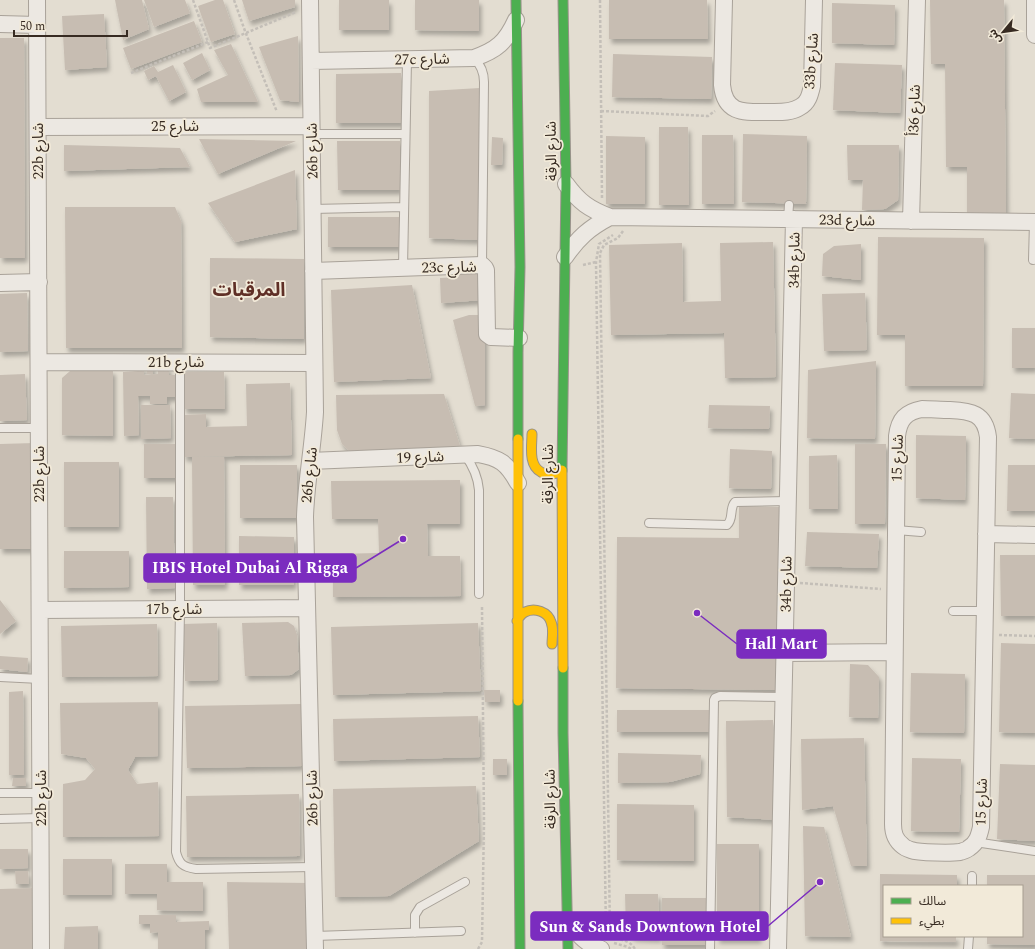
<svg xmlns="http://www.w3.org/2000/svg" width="1035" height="949" font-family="Spectral,'Noto Sans Arabic',serif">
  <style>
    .building { fill: #c7bdb2; filter: url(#shadow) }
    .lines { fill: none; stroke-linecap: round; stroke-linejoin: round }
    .lane-casing { stroke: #a9a299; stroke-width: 10 }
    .street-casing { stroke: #a9a299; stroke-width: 18 }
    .fast-casing { stroke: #98928a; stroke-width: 11 }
    .slow-casing { stroke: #98928a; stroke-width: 11 }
    .path { stroke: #c4bfb8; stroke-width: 2.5; stroke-dasharray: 3 2; stroke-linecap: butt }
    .lane { stroke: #ece8e2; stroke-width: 8 }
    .street { stroke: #ece8e2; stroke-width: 16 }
    .fast { stroke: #4caf50; stroke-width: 9 }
    .slow { stroke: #ffc107; stroke-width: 9 }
    .labels { text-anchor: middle; stroke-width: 3.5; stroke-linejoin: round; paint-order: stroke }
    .street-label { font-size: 15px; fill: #372b22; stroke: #f2ead9 }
    .district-label { font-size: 19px; font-weight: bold; fill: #5f2f26; stroke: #f2ead9 }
    .leader { fill: none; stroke: #7b2cbf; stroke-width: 1.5 }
    .callout-dot { fill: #7b2cbf; stroke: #f2ead9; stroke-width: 1.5 }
    .callout { fill: #7b2cbf; stroke: #7b2cbf; stroke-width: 1.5 }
    .callout-label { font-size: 16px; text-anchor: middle; font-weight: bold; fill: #fff }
  </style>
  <defs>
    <filter id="shadow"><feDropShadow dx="2.5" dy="4.5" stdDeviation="2" flood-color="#0004"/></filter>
  </defs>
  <rect width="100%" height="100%" fill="#e3ddd1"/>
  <path class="building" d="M115,0H142L149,29L123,40Z
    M144,0H185L190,13L154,27Z
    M215,0H223L235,34L211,42L198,6Z
    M242,0H295V7L249,21Z
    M339,0H389V30H339Z
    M415,0H479V31L415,30Z
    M609,0H707L708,39H609Z
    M930,0H1004L1006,216L967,217V167H946L945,64H931Z
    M832,3L895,5L894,45L832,43Z
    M104,14L107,67L65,70L62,16Z
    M194,21L202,42L131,69L123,48Z
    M298,36L299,102L280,100L259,47Z
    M0,38H24L25,258H0Z
    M231,44L258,102H201L197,89L228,75L214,50Z
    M202,53L210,70L192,80L183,63Z
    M613,54L712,57L711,99L612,97Z
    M835,63L902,65L900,113L833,110Z
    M173,65L186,92L169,101L156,76L148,80L144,71L154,66L158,72Z
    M401,73L402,123H336V74Z
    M480,88L479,240L429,238V91Z
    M659,127H688L689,205H659Z
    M743,134L807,136L806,204L742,202Z
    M702,135H733L734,204H702Z
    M606,136L645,137V204H606Z
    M492,137L503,138L502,165H491Z
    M199,139L296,141L218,174Z
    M337,141H400V190H338Z
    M64,145L180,148L190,167L64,171Z
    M847,145H899L898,200L885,209L862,210L863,180H848Z
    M295,170L297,229L235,242L208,203Z
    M65,207H175L181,221L182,348H66Z
    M328,217H399L400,247H328Z
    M878,237L984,238L983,386H905V335H877Z
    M773,242L776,377L725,378L724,333L611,335L609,245L682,243L683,302L721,301L720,243Z
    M861,244V280L822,276L823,254L834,246Z
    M210,258L304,259V339L210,337Z
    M481,271L483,300L441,303L440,278L459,277V272Z
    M412,285L431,378L334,382L331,290Z
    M27,293L28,351L0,352V294Z
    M865,293L867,350L824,351L822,294Z
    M469,315H485V405L475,406L453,320Z
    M1012,328H1035V368H1012Z
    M876,361L875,439L807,438L808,370Z
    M147,365H153V374H147Z
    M138,367H144V375L158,374V368L169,367V375H178V397H167V404H150V396H138L139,435L124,436L123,372L138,371Z
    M113,370V436L62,435V378L70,371Z
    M183,372H224L225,409H184Z
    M25,374L27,420L0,421V375Z
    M290,383L292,455L184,457L183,415L206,414V427L247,426L246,384Z
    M1011,393L1035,394V439L1009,438Z
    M444,394L461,449L350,452L342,444L337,430L336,395Z
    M141,405H170L171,438L141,439Z
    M709,405L770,406L769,429L708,428Z
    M916,435L966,436L965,500L916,498Z
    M35,443L36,549H0V444Z
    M144,444H178V478H144Z
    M855,444H886L885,524H855Z
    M730,449L772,451L771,489L729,488Z
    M837,455L838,509H809V456Z
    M192,457H224L225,585H193Z
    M64,462H119V527H64Z
    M240,465H297V518H240Z
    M1008,465H1035V511H1007Z
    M460,480V524H427L428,556H460L461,596L333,597V554L379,553L378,519H332L331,481Z
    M146,497H173L175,588L147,589Z
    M739,506L780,507L778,690L616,688L617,537L739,538Z
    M807,532L879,534L877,568L805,566Z
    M239,536L294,537V585H239Z
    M64,551H129V587L64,588Z
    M1000,555H1035V616H1001Z
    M0,600L16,621L0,634Z
    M288,622L294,626L297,635L299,669L291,675L245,676L242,623Z
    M217,623L218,680L185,681L183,624Z
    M478,623L481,691L333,695L331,627Z
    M157,624L158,676L62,677L61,626Z
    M1001,643L1035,644V733L999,732Z
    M0,656L28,658L27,672L0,669Z
    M850,664L868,665L879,677L878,718L849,717Z
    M911,673L965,674L964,733L910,732Z
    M484,690H500V702H485Z
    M23,691L24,775H9V692Z
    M158,702V756L135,757L128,770L137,784L158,782L159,836L63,837V784L85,780L95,769L86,758L61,754L60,703Z
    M301,704L302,766L187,768L185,706Z
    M617,710H709V732H617Z
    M478,716L480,757L334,761L333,719Z
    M773,720L776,820L727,817L726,721Z
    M864,738L867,866H851L833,806L802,810L801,739Z
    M618,753L701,755L700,774L670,782L618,783Z
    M912,758L961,759L959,832L911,831Z
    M493,759H507V775H493Z
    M1000,764L1035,765V841L997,839Z
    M13,778H26V786H12Z
    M476,786L479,841L389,896L335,897L333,789Z
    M299,794L300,856L187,857L186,796Z
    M617,804L694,805V861L617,860Z
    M803,826L824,827L851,937L805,936Z
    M717,844H759V939H717Z
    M0,849H28V868L0,869Z
    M63,859H112V895H63Z
    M125,864H167V882H203V911L157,910V894H125Z
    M15,871H28L29,884H16Z
    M880,874L957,875V886H884V936H956V942L880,941Z
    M987,875H1035V945L987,944V936H1022V886H987Z
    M227,882L310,883L308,949H229Z
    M35,888L36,949H0V889Z
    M625,894H658L659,938L634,937L629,934L626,929Z
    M662,898H709L708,945H662Z
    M139,915H176V922L209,921V930H205V949H158V932L150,933V924H139Z
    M98,926V949H64L65,927Z"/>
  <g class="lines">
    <defs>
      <path id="lane" d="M474,58C481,65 484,72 484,82L482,265
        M312,134H405
        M312,209L404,207
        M788,219L789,205
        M1033,260L1034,222
        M403,268L407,60
        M180,362V609L176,852C179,864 183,867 196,869L313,867
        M0,428H39
        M465,455C473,466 478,477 479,490V594
        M649,523L727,525C734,519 729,508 735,502L788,501
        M896,530L921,532
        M953,611H985
        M0,677L40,679
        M0,793H41
        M0,819L41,818
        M975,842L1035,851
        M972,886V876
        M415,933V915L420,907L465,882
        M315,936L461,931
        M710,949L714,700L715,698L720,696L784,697
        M968,949L969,936"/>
      <path id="street" d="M37,0L41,949
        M310,0L315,412C313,447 306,482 305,517L315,949
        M724,0L722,85C725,115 745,112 769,112C779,112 791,113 800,107C808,103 810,95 812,86L814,0
        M1035,0V35
        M0,24L37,25
        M311,61L474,58C497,50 506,42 516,20
        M38,127L311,126
        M566,184C579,202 589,209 610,217L1035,222
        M911,221L917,0
        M565,257C578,238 589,228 610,217
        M313,271L482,265L485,268L486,270L487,334L491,337L519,338
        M0,283L39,282
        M39,362L314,363
        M922,409C931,409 941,410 950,410C971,411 985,413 988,437L981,827C979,836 977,843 969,848C967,850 963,851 960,852C952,853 919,853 911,850C908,849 905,848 903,846C895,840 893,833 893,824L897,436C899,419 906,412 922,409Z
        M310,461L478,454C500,458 507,463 518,483
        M986,534L1035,535
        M40,610L307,608
        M785,653L894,652
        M567,919C576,932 585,944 601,949
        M778,949L794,219"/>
      <path id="fast" d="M516,0L520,267L518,352V439
        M562,471L566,184L563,0
        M563,668V733L568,949
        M518,701L520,949"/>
      <path id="slow" d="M532,434C532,446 528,465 541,472C548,477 555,474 562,470
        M518,439V701
        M562,471L563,668
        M517,621C519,617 521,614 525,612C535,607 548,612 551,622C554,629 552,637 552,644"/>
    </defs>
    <use href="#lane" class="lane-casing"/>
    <use href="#street" class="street-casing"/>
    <use href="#fast" class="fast-casing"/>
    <use href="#slow" class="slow-casing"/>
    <path class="path" d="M193,0L210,48L296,12
      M234,0L245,31L277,112
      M600,0L602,198
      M131,73L208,42
      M601,111L708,116L715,111
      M623,231L618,238L604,245L600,253L610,932C618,943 628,937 635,949
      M583,265L596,262
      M800,583L881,589
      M999,635L1035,636
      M606,934L596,262L599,244L613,235
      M614,943L628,947L631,949
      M478,949L482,942L484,822L482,607"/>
    <use href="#lane" class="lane"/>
    <use href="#street" class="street"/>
    <use href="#fast" class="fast"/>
    <use href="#slow" class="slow"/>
  </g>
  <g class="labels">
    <g class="street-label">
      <text transform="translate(422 59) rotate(-1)" y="5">27c شارع</text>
      <text transform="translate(811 61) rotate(-86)" y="5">33b شارع</text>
      <text transform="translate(914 110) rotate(-88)" y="5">شارع 36أ</text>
      <text x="175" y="131">شارع 25</text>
      <text transform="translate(38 151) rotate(-90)" y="5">22b شارع</text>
      <text transform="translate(312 151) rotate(-91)" y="5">26b شارع</text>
      <text transform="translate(551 151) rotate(-91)" y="5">شارع الرقة</text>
      <text transform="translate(847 220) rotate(1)" y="5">23d شارع</text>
      <text transform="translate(794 260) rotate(-89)" y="5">34b شارع</text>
      <text transform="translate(449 267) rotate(-1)" y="5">23c شارع</text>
      <text x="176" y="367">21b شارع</text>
      <text transform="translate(420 457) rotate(-2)" y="5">شارع 19</text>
      <text transform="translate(897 458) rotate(-88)" y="5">شارع 15</text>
      <text transform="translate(39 474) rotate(-90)" y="5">22b شارع</text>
      <text transform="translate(548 474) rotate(-90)" y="5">شارع الرقة</text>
      <text transform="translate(309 475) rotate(-84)" y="5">26b شارع</text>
      <text transform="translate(786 584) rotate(-89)" y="5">34b شارع</text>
      <text x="174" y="614">17b شارع</text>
      <text transform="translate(41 798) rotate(-90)" y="5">22b شارع</text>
      <text transform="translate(312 798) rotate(-91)" y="5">26b شارع</text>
      <text transform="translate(550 799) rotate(-91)" y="5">شارع الرقة</text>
      <text transform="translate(981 802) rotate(-88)" y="5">شارع 15</text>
    </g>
    <g class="district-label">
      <text x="249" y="296">المرقبات</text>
    </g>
  </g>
  <path class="leader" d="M403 539L356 568M697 613L737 644M820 882L768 926"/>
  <g class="callout-dot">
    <circle cx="403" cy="539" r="4"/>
    <circle cx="697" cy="613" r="4"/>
    <circle cx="820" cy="882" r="4"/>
  </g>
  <g class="callout">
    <rect x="144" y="554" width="212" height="28" rx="4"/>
    <rect x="737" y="630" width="89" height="28" rx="4"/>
    <rect x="531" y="912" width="237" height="28" rx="4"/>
  </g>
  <g class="callout-label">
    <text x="250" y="573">IBIS Hotel Dubai Al Rigga</text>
    <text x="781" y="649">Hall Mart</text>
    <text x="650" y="932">Sun &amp; Sands Downtown Hotel</text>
  </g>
  <rect x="883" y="885" width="140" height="52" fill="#f2ead9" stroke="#a79e90"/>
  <rect x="891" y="898" width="20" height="6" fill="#4caf50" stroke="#a79e90"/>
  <text x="919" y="905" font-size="12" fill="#372b22">سالك</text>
  <rect x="891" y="918" width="20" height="6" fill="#ffc107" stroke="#a79e90"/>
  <text x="919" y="925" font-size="12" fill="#372b22">بطيء</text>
  <g transform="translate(1003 32) rotate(241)" stroke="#f2ead9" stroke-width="3" paint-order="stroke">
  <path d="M0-3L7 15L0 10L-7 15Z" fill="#372b22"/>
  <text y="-6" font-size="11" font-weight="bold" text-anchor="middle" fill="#372b22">ش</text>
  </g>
  <path d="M14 30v6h113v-6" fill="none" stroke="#372b22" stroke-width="2"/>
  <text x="20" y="30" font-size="12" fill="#372b22" stroke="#f2ead9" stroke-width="3" paint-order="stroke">50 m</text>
</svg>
